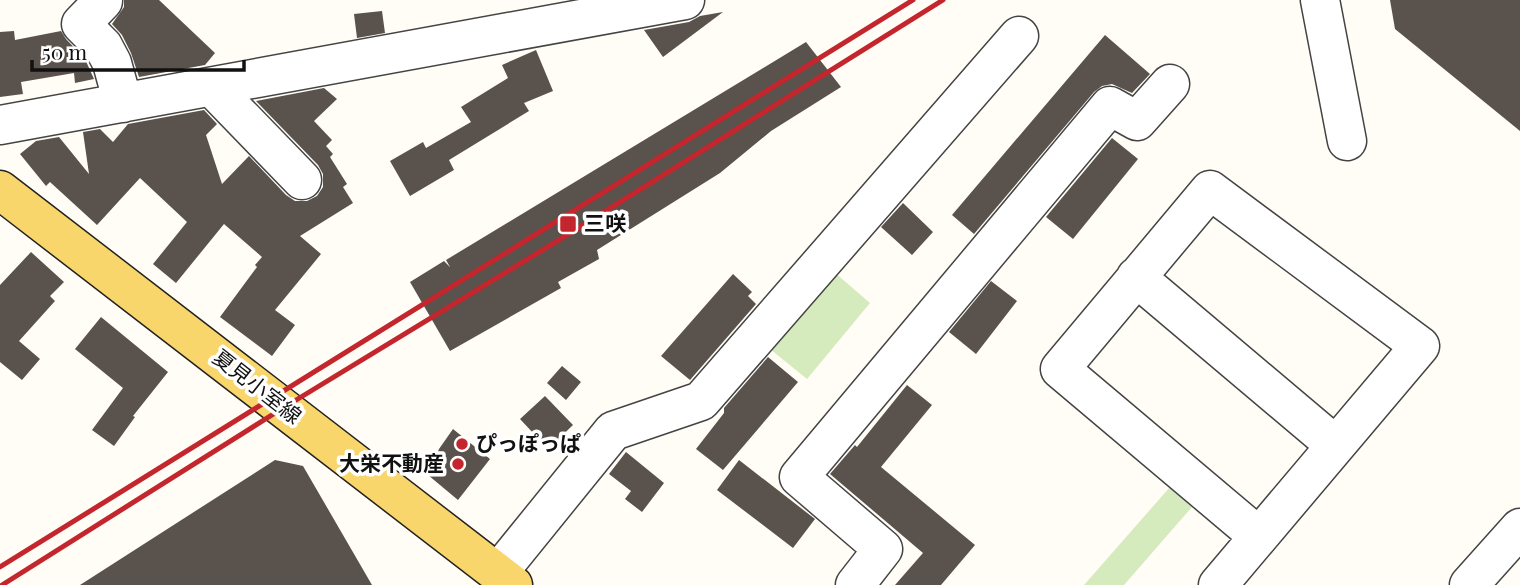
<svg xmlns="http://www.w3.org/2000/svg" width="1520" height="585" font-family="'Playfair Display','Noto Sans JP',serif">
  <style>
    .green { fill: #d5ebbd }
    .building { fill: #5a524d }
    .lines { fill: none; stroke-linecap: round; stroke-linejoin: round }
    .minor-casing { stroke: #444; stroke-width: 41 }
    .major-casing { stroke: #222; stroke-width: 41 }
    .minor { stroke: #fff; stroke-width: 38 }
    .major { stroke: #f9d66b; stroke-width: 38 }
    .rail { stroke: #c4262e; stroke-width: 5 }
    .poi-dot { fill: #c4262e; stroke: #fff; stroke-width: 2.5 }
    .labels { text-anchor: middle; stroke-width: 7; stroke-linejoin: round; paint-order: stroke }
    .poi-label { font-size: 21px; font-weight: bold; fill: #111; stroke: #fff; text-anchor: start }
    .street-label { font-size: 21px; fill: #111; stroke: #fff }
  </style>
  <rect width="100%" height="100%" fill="#fffdf5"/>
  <path class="green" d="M834,272L870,303L807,379L770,349Z
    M1170,487L1192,507L1124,585H1084Z"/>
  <path class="building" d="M124,0H159L215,53L205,65L139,77L131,53L122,35L112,24L124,7Z
    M1390,0H1520V131L1395,29Z
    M382,11L385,33L357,38L354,14Z
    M723,12L663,57L644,30L689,22L700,16Z
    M14,31L15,40L61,31L66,39L85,59L94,79L75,83L74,73L21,82L23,94L0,97V32Z
    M1105,35L1150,74L1132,93L1112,84L1102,86L1094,92L974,234L952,215Z
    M806,42L841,87L771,131L720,173L597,250L599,259L558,282L561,288L450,351L410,282L444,261L450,267L446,260Z
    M536,50L553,91L524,103L529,111L449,160L454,170L410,196L390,161L423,142L426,148L471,122L461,107L508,78L502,65Z
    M324,88L337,99L314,121L332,140L326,146L333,154L330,157L347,184L343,187L353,203L300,236L321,254L275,310L295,325L272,356L220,317L257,267L255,265L262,257L224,224L176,283L153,264L187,222L140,178L97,225L50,182L46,186L20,154L36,141L59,137L89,174L83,132L100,129L113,142L128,124L204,110L217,124L206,135L222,184L249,156L286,195L295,201H307L317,196L323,187V174L318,165L256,101Z
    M1112,138L1138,159L1073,239L1046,217Z
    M903,203L933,232L912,255L881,227Z
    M31,252L64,282L50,296L55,301L19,341L40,359L22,380L0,362V285Z
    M733,274L752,292L748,296L756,304L690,380L661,356Z
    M991,281L1017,301L976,354L949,332Z
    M101,317L168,372L133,416L135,417L114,446L92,430L123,388L75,349Z
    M768,357L798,382L723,470L696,449L724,413V408Z
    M562,366L581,382L566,400L547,383Z
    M907,385L932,405L881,467L975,545L941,585H895L923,553L830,474L855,445L857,447Z
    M545,396L573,425L548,449L520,419Z
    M453,429L490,459L458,500L428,475L439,449Z
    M626,452L664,483L642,512L625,499L631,491L609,474Z
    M275,460L303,466L372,585H80Z
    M739,460L815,519L793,548L717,490Z"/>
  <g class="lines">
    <defs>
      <path id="minor" d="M1320,0L1347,141
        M103,1L81,24L103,46L112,63L123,103
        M212,87L302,180
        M0,125L685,0
        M1136,277L1335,445
        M498,573L613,431L701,401L1019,36
        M855,585L883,549L799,477L1110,106L1137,121L1170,84
        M1218,585L1420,346L1210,190L1060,369L1258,536
        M1469,585L1520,528"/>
      <path id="major" d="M0,190L513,585"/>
    </defs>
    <use href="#minor" class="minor-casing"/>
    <use href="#major" class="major-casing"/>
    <use href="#minor" class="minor"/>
    <use href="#major" class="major"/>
    <path class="rail" d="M0,567L913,0
      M2,585L283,408L572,232L943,0"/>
  </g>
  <g class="poi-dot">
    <rect x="559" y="215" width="18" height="18" rx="3.5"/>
    <circle cx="462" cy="444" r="7"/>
    <circle cx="458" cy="464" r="7"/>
  </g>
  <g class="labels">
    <g class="poi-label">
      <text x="584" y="231">三咲</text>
      <text x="476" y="451">ぴっぽっぱ</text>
      <text x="444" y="471" text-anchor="end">大栄不動産</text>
    </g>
    <g class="street-label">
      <text transform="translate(257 387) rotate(38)" y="7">夏見小室線</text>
    </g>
  </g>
  <path d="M32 60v10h212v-10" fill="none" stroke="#111111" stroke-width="3.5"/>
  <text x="42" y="60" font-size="21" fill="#111111" stroke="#ffffff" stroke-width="5" paint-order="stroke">50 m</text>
</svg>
